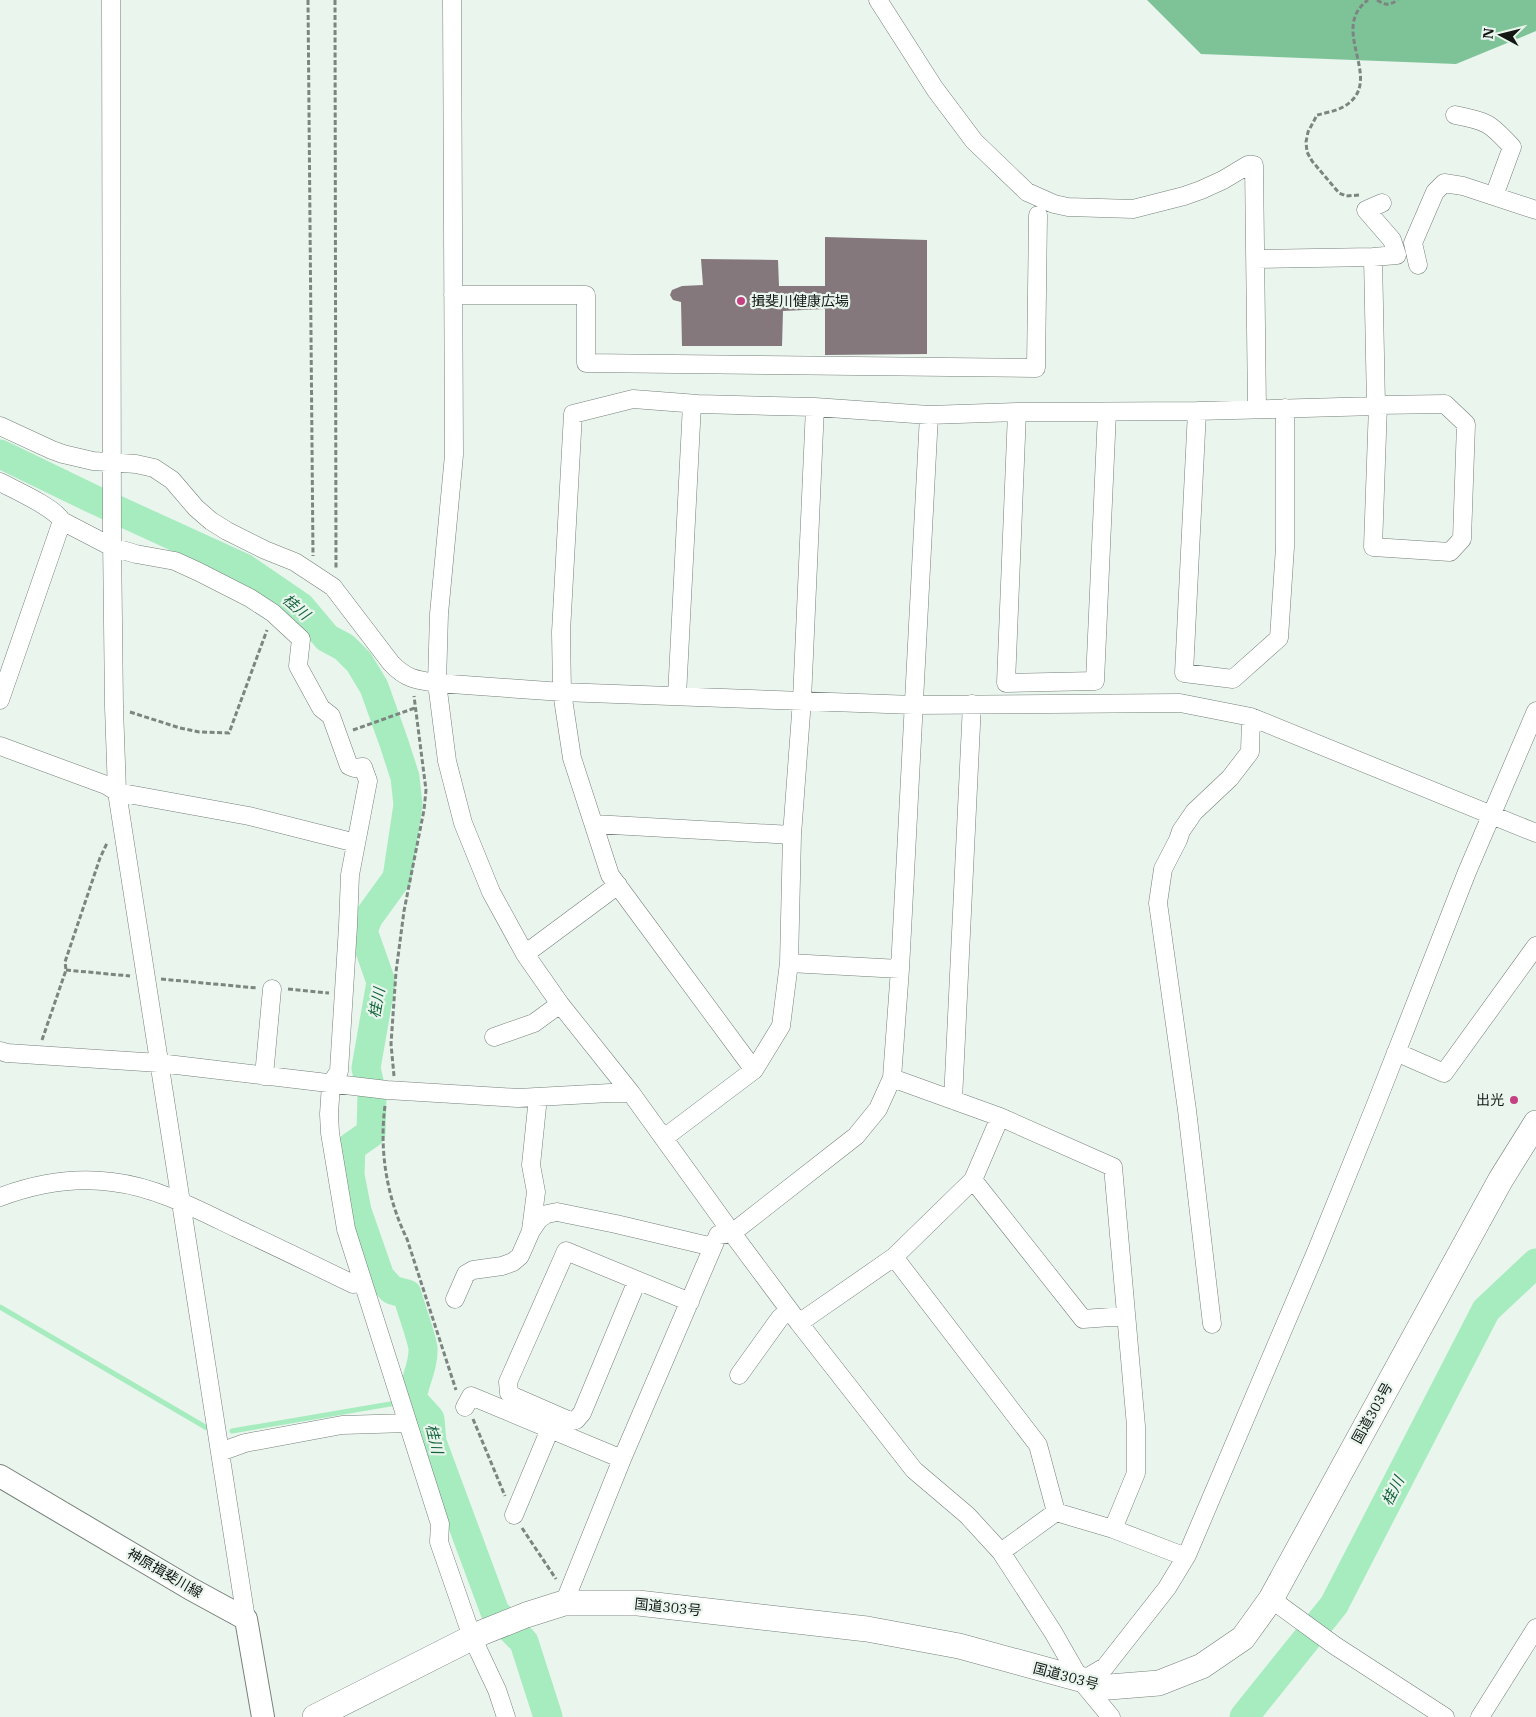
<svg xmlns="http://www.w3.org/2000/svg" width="1536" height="1717" font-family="'IBM Plex Serif','Noto Sans JP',serif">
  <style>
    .forest { fill: #7ec398 }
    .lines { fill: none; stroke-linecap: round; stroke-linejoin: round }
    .stream { stroke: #a6ecbf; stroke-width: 5 }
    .river { stroke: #a6ecbf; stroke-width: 29 }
    .building { fill: #84787c }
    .minor-casing { stroke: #758079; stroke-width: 19 }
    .major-casing { stroke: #758079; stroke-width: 24 }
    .highway-casing { stroke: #758079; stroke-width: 26 }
    .path { stroke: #7d8580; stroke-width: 3; stroke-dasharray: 5 2.5; stroke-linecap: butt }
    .minor { stroke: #fff; stroke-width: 18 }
    .major { stroke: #fff; stroke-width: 22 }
    .highway { stroke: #fff; stroke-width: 25 }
    .poi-dot { fill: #c54081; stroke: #e9f5ed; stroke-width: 2 }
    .labels { text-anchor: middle; stroke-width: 4.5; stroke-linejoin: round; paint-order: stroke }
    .poi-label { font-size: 14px; fill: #121714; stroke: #e9f5ed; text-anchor: start }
    .street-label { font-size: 14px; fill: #121714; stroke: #e9f5ed }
    .water-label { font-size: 15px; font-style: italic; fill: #14643c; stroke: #e9f5ed }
  </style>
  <rect width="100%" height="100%" fill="#e9f5ed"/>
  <path class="forest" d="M1147,0H1536V31L1456,64L1201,54Z"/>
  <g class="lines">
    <path class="stream" d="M363,1268L376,1265
      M0,1307L207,1428
      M232,1431L396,1403"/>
    <path class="river" d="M0,454L93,499L244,568L301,607L327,638L344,647L359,662L374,687L394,743L405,777L408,805L397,878L368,918L363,931L381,982L366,1068L372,1094L371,1133L351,1147L350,1175L357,1211L380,1277L392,1290L407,1294C411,1309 421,1335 423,1348C424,1366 414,1382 412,1399L430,1419L432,1442L495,1612L524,1642L548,1717
      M1244,1717L1334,1605L1486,1310L1536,1263"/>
  </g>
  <path class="building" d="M825,237L927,240V354L825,355V309L783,311L782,346H682L681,302L673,300L670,295L672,290L682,286L703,285L701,259L778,260L779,286H825Z"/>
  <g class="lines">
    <defs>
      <path id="minor" d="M111,0L112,538L114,707L117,792L246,1619
        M452,0L454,455L439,614L437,683L447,761L463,823L491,892L525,954L560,1004L631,1093L732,1233L799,1323L914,1470L967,1515L1001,1552L1053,1632L1081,1681L1111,1717
        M878,0L935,89L974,141L1027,192L1054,204L1068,207L1133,209L1184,196L1201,190L1223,180L1248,165H1254L1257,409
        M1455,115C1487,121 1490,123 1512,147L1494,196
        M1373,257L1376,406
        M1255,259L1373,257L1397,255L1392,240L1366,210L1382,203
        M1418,265L1413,243L1435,192L1444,183L1463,186L1536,210
        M453,295H586V363L1036,368L1038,215
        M1197,411L1184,673L1233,679L1279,638L1285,547V408
        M1017,412L1006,683L1095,681L1107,412
        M0,426L52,450L63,454L93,461L136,464L154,468L172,480L196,508L211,521L227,531L265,550L295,562L333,587L391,663C406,679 416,680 437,683L562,692L914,705L1180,703L1251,717L1536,833
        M0,482C15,490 54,507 62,521
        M677,696L692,404
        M0,700L62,521L112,547L136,554L175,561L199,572L250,598L273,613L301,639L298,666L321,708L331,716L349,766L354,768L363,767L368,781L350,875L348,926L339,1071L331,1084L329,1114L330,1133L346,1229L440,1524L439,1542L472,1637L497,1690L506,1717
        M0,746L106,785L117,792L249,816L356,843
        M594,824L792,835
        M525,954L618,885
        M789,963L900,969
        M494,1037L534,1023L560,1004
        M0,1051L7,1053L159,1063L387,1090L518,1098L610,1093H631
        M1396,1052L1444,1073L1536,946
        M754,1070L610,875L572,758L562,692L561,632L573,414L633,399L698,404L815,407L929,415L1017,412L1197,411L1376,406L1378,405L1445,404L1466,424L1462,539L1450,552L1373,547L1378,405
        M264,1076L272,989
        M892,1078L1000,1117L1113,1167L1136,1426V1473L1113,1529L1056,1512
        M953,1100L972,704
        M664,1138L754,1070L781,1026L789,963L792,835L802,700L815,407
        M973,1180L1083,1319L1125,1316
        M0,1197C35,1184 75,1177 112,1182C156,1187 197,1209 236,1228C275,1246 314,1265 353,1284L362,1282
        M531,1230L536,1192L531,1165L538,1097
        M894,1257L1038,1445L1056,1512
        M637,1281L582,1413L576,1420L570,1421L515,1397L509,1393L508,1382L566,1251L690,1302
        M455,1299L466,1274L473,1270L502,1266L513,1262L520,1256L531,1231L539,1219L547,1214L557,1212L616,1224L713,1247
        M799,1323L894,1257L973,1180L1000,1117
        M1212,1324L1187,1110L1158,903L1163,869L1178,840L1181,831L1194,812L1230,778L1250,752L1251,717
        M739,1375L780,1318L789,1310
        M465,1407L471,1396L622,1459
        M220,1452L245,1443L342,1425L408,1423
        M514,1515L550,1429
        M1113,1529L1186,1557
        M1001,1552L1056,1512
        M1271,1599L1334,1645L1445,1717
        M564,1603L622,1459L718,1235L732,1233L856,1136L878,1109L892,1078L900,969L929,415
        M1081,1681L1105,1667L1167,1588L1187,1555L1316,1252L1374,1109L1467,872L1536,711
        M1480,1717L1536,1628"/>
      <path id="major" d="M0,1476L191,1589L246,1619L263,1717"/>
      <path id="highway" d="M315,1717L481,1633L526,1615L564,1603H638L867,1629L959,1646L1109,1687L1159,1683L1202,1666L1243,1638L1271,1599L1501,1179L1536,1123"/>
    </defs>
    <use href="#minor" class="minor-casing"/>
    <use href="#major" class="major-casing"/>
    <use href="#highway" class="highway-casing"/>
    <path class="path" d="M308,0L313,556
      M335,0L336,569
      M1377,0C1386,6 1389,5 1398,0
      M1359,195L1346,196L1339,193L1312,161L1307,152L1306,142L1308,132L1317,115C1325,113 1336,111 1343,107C1388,82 1327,30 1368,0
      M130,712L180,728L199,732L229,733L267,630
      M353,730L415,708
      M66,970L130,976
      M161,979L257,988
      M288,989L329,993
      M42,1040L66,970L65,962L100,858L107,843
      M394,1076L391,1044L396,972L404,911L424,810L426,790L414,696
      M385,1106C379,1151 387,1198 407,1239L456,1390
      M473,1419L505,1496
      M522,1528L556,1579"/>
    <use href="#minor" class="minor"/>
    <use href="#major" class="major"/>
    <use href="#highway" class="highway"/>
  </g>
  <g class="poi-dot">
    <circle cx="741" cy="301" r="5"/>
    <circle cx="1514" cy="1100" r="5"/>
  </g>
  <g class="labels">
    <g class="poi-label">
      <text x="751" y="306">揖斐川健康広場</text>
      <text x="1504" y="1105" text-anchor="end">出光</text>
    </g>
    <g class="street-label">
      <text transform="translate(1372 1413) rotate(-61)" y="5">国道303号</text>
      <text transform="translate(165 1573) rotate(30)" y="5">神原揖斐川線</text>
      <text transform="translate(668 1607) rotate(6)" y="5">国道303号</text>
      <text transform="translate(1066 1676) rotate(15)" y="5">国道303号</text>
    </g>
    <g class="water-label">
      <text transform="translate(296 607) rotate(41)" y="5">桂川</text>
      <text transform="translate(377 1003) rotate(-80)" y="5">桂川</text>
      <text transform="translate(434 1439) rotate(77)" y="5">桂川</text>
      <text transform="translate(1393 1491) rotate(-63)" y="5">桂川</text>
    </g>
  </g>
  <g transform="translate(1501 35) rotate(277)" stroke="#e9f5ed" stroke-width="4" paint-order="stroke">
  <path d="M0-4L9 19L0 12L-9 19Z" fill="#121714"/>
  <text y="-8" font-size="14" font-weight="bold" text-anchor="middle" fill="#121714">N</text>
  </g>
</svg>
